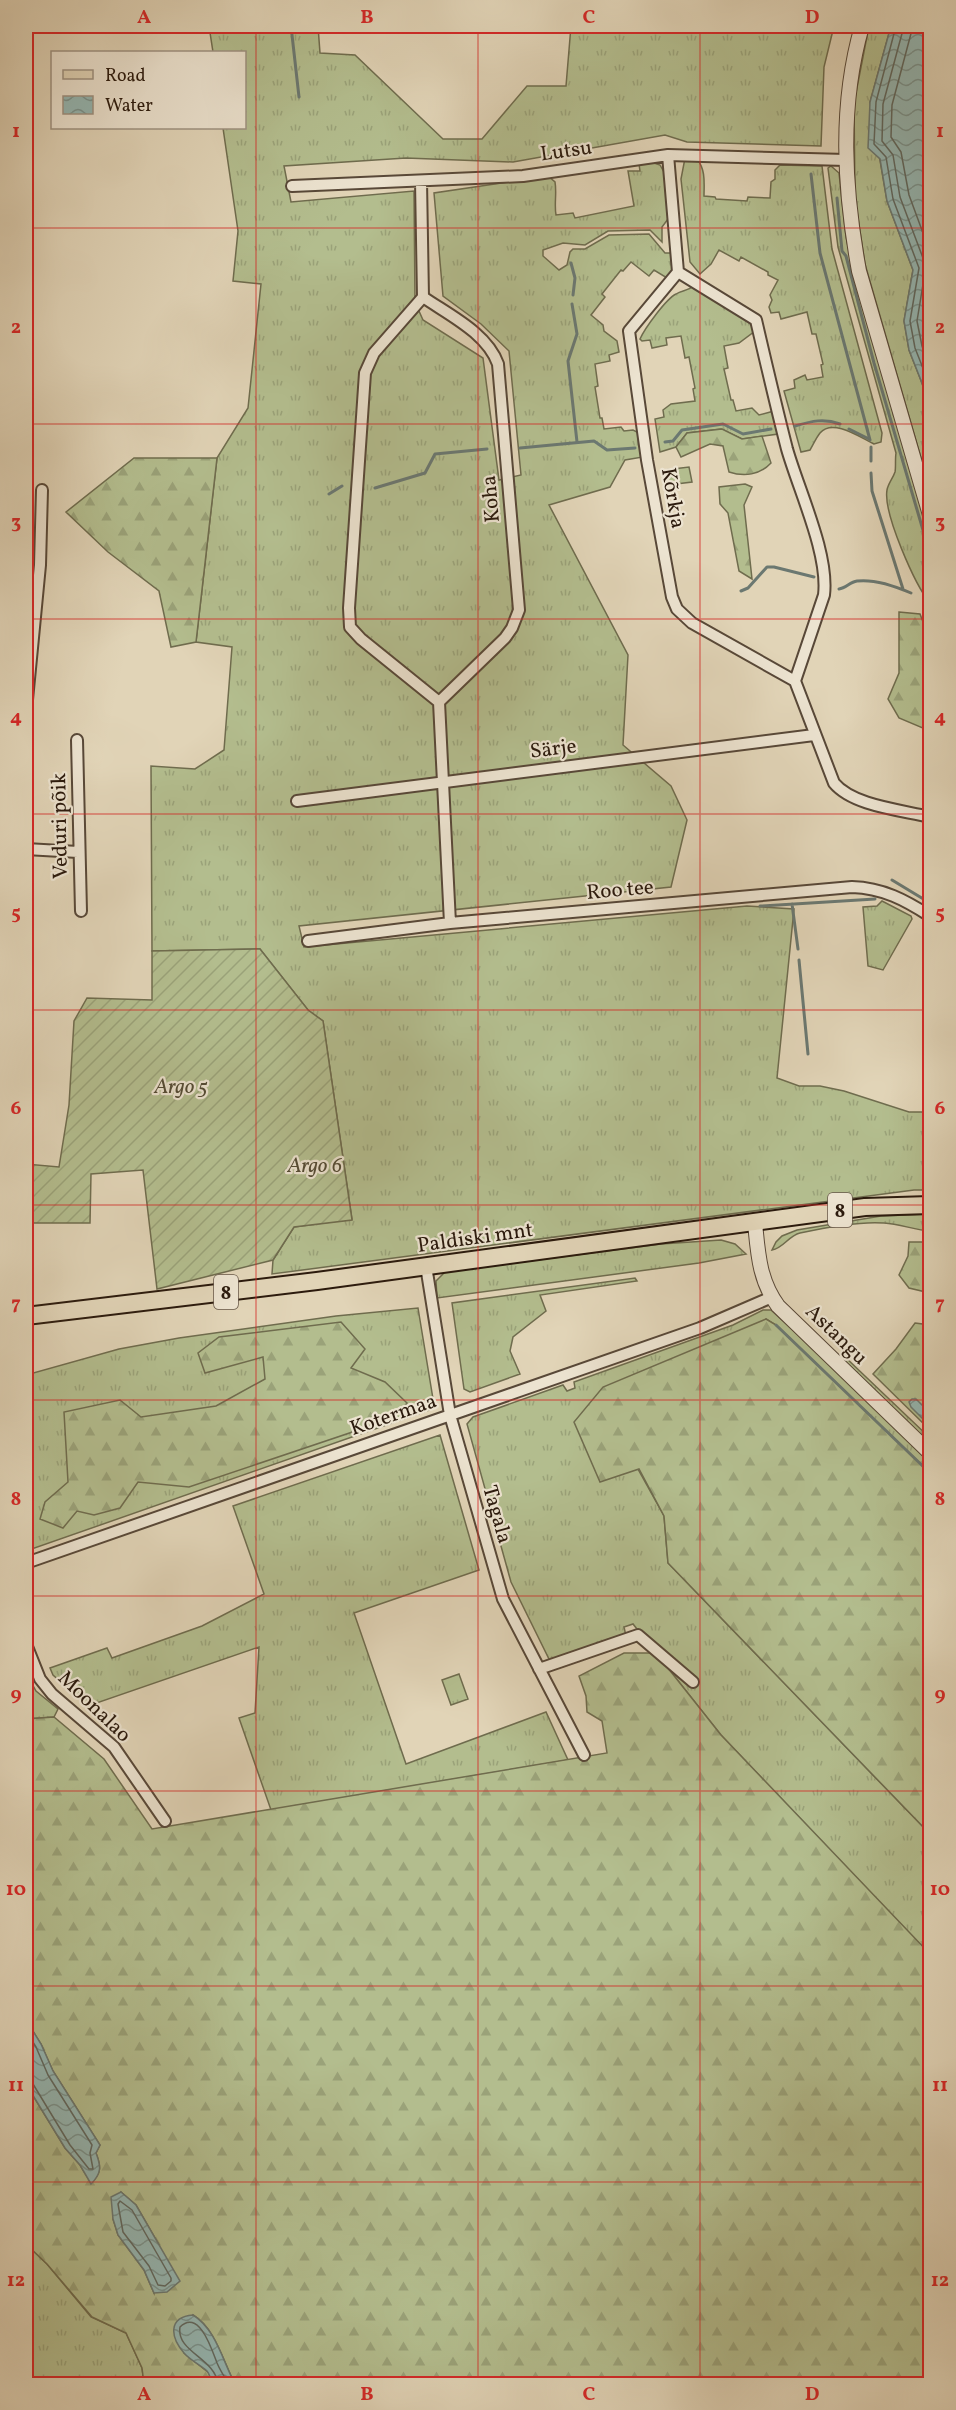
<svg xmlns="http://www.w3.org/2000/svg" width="956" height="2410" font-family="Vollkorn,serif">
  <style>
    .grass { fill: url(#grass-tufts); stroke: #6f6c4e; stroke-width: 1.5 }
    .forest { fill: url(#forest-firs); stroke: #6f6c4e; stroke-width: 1.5; fill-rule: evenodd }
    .garden { fill: url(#garden-furrows); stroke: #6f6c4e; stroke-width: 1.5 }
    .water { fill: url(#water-waves); stroke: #6b7871; stroke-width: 1.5 }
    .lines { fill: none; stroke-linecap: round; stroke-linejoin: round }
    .shore { stroke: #606860; stroke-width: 1.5 }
    .stream { stroke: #6b7871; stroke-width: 3 }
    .minor-casing { stroke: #584838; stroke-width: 14 }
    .tertiary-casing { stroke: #584838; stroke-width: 16 }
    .primary-casing { stroke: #2b1a0d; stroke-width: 20 }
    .minor { stroke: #ece3d0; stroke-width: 10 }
    .tertiary { stroke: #ece3d0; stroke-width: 14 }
    .primary { stroke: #e1d4b7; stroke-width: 16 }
    .grid { fill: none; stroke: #d62828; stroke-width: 1.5; stroke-opacity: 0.55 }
    .labels { text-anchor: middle; stroke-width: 4.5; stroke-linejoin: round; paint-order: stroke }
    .shield { fill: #ece3d0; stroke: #655648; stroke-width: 1.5 }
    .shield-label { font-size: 20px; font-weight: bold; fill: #2b1a0d }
    .street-label { font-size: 21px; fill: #2b1a0d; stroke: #ece3d0 }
    .park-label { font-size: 21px; font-style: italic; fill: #544b34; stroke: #ece3d0 }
    .neatline { fill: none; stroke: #d62828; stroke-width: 2 }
    .grid-label { font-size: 20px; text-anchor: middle; font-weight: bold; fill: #d62828 }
  </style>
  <defs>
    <pattern id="grass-tufts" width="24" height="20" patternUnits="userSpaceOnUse" patternTransform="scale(1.5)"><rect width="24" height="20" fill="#b3bd8e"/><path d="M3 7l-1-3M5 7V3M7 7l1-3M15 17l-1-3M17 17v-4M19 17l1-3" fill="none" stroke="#9aa279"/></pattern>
    <pattern id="forest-firs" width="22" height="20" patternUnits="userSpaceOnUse" patternTransform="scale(1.5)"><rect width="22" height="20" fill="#b3bd8e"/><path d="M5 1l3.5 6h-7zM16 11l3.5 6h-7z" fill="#9aa279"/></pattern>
    <pattern id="garden-furrows" width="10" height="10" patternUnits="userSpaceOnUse" patternTransform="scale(1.5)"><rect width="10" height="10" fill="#b3bd8e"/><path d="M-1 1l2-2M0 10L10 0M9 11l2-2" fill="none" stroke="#9aa279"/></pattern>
    <pattern id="water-waves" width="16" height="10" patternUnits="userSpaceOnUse" patternTransform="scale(1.5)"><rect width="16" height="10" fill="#95b7b3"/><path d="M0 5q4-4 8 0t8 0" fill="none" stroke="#7a9490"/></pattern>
  </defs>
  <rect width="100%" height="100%" fill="#e1d4b7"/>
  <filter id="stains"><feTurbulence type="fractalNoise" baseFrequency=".00333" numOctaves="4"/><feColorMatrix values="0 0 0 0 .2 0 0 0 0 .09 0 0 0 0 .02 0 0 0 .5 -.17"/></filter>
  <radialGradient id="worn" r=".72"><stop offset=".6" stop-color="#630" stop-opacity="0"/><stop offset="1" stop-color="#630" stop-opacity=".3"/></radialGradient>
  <path class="grass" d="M209,26H318L320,53L355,55L443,139H482L527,86H566L571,26H834L824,67L821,146L687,142L665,135L513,162L406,158L284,166L291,202L414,191L415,302L423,320L483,358L499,480L521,475L509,351L481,324L443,296L434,193L548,176L555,182C557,193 554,204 556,215L573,213L575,218L634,206L628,171H640L639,164L654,163L660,165L664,172L668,219L662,227V242L650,230L608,231L585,245L563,243L543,250V256L559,270L567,265L570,252L573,249H585L609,235L649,234L665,253H673V269L667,278L654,270L649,276L631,262L623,271L621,270L602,294L605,297L591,315L603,325L604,331L617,341L619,352L609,355L610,361L595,364L598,386L595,387L600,418H602L604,429L621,427L624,431L633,430L639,433L643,457L625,460L610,487L549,505L628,655L623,745L671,786L687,820L671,887L299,926L304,947L747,906L794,909L777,1078L799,1086H820L844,1091L909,1112H930V1190H914L272,1274L273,1260L294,1227L352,1219L323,1021L308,1010L260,949L152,951L151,766L195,769L224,750L232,647L196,642L217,458L248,408L261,284L233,281L238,231L223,128H244V52H213Z
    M869,26H891L870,102L887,201L913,270L904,321L909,350L924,388L930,395V489L865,264L855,198L854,103Z
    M685,158L697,159C706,170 704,184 704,196L715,197L716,199L747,201L748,197L770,198L771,182L775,179V170L780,165L822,166L832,249L882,433L881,442L874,444C861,438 833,418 820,433C816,438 813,445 810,450L801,452L784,391L795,388L794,380L805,375L807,380L823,377L821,365L823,364L816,334H812L807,312L781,319L779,312L771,313L769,307L772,300L770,295L778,280L768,275V272L741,257L739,261L719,250L711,264L700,274L690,262L681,179Z
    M831,166L839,173L846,237L853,270L930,537V603C915,585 883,513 887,490C888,484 893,478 895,472C896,467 895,459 896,453L838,247L828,168Z
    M693,286L749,321L755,331L739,343L724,346L728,368L724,369L731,400H733L736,411L752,408L759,415L774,411L778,434L742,439L721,429L687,433L676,447L660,452L655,419L664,417L663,410L671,404L695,401L693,389L695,388L689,357L685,358L681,336L666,338L667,345L652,348L650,340L642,341L640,339C645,328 666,299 676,294C682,290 688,291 693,286Z
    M689,467L692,482L668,485L665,470Z
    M882,901L911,916L912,919L883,970L868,966L863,907L877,906Z
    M930,1214V1231C915,1230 900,1224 884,1223C860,1221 823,1228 800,1233C788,1236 784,1248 772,1250L776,1242L782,1236L797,1230L881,1216Z
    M721,1240L735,1244L746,1254L699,1263L437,1298L436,1281L445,1272L661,1244Z
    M635,1278L637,1281L540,1295L546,1311L513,1337L510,1351L520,1374L470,1392L464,1389L452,1303Z
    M418,1308L434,1405L429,1410L26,1551V1375L119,1349L179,1338L336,1316Z
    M763,1310H771L806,1342L930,1460V1473L776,1325L766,1319L638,1469L664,1516L668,1563L930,1834V1955L721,1735L633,1624L624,1627L626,1636L550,1661L511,1582L467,1424L473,1417L563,1385L567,1391L575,1388L574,1382L733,1325Z
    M844,1356L930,1438V1444L840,1358Z
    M440,1435L479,1570L354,1613L406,1764L546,1712L568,1760L271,1810L239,1718L255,1713L259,1647L88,1706L53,1675L50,1668L107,1648L112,1658L202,1626L264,1594L233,1506Z
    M26,1673L36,1691L58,1709L54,1717L26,1719Z
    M459,1674L468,1699L451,1705L442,1680Z
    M26,2244L47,2264L91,2317L126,2333L142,2368L144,2384H26Z"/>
  <path class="forest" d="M722,429L742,439L762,436L771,463C760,475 744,477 729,472L723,446L710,444L681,457L676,447L687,433Z
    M134,458H217L196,642L171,647L159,591L108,552L66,512Z
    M745,484L752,487L744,505L752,579L739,571L728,513L720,504L719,487Z
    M899,612L920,614L930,640V725L925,729L899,718L888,699L899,673Z
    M909,1242H930V1293L909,1288L899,1275L908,1256Z
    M766,1319L776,1325L930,1473V1834L668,1563L664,1516L639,1469L600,1482L574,1422L603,1387Z
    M341,1322L365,1349L351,1368L385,1382L407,1403L394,1418L189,1487L138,1482L120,1508L94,1515L77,1511L63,1528L40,1519L45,1502L68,1482L64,1412L120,1400L141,1417L216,1406L265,1379L263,1357L205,1373L198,1353L219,1337Z
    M915,1323L930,1325V1430L873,1374L896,1349Z
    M624,1653H656L721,1735L930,1954V2384H235C223,2362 216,2329 193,2315L184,2353L209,2373L212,2384H144L142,2368L126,2333L92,2317L47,2264L26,2244V2194L32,2186L26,2169V2084L65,2148L80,2165L91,2183C102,2173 101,2166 96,2153L100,2145L53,2071L41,2044L26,2020V1719L54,1717L104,1759L152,1829L607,1753L602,1721L587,1712L586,1696L579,1676ZM121,2192L136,2205L159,2245L154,2293L144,2270L118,2235L113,2219Z"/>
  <path class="garden" d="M260,949L308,1010L323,1021L352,1220L294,1227L273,1260L157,1289L143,1170L91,1174L90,1223H26V1164L59,1167L69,1105L74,1021L87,998L152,1000V951Z"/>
  <path class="water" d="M891,26H930V395L924,388L909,350L904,321L913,270L887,201L880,159L868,148L870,102Z
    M912,1399H916L930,1413V1426L911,1407L909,1402Z
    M26,2020L41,2044L53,2071L100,2145L96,2153C101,2166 102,2173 91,2184L80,2165L65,2148L26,2084Z
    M121,2192L136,2205L180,2281L167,2292L154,2293L144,2270L118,2235L113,2219L111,2197Z
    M193,2315C216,2329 223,2362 235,2384H212C211,2380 210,2375 207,2371C200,2365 190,2360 184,2353C170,2337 168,2317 193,2315Z"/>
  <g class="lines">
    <path class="shore" d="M896,26L876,102L874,144L886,157L893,199L919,268L910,321L915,348L930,386
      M904,26L883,104L882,141L893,155L900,197L926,266L917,321L922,346L930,368
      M913,26L892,105L891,137L901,152L909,195L930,252
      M26,2031L36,2047L48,2075L92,2145L90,2153L93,2169H89L70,2145L33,2084L26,2082
      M120,2201L132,2210L171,2278V2281L165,2286L158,2285L149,2266L123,2232L118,2204Z
      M218,2384C215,2358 176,2352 180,2327C199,2308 212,2350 217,2363C220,2370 225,2378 229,2384"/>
    <path class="stream" d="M291,26L299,97
      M811,174L820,253L870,440
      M837,198L842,251L846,256L874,363L930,554
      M571,263L575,278L573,295
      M572,304L577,334L568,361L577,442
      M795,426C812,421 824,418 840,424
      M849,429L869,439
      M665,442L673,441L682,430L723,424L743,434L771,429
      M871,447V461
      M520,448L594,441L607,450L635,448
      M871,473L872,491L903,589
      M375,488L425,473L435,454L487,449
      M329,494L342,486
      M839,589C846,588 850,582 857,581C874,579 895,586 911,593
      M741,591L748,588L767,567H774L814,577
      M924,592H930
      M892,880L930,903
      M792,904L798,949
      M760,906L875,899
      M799,960L808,1054
      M776,1325L930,1473"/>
    <defs>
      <path id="minor" d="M668,155L678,272L629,331L647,460L672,597L677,609L692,623L795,681L834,783C853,806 902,810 930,817
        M421,181L423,297L374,353L365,373L349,608L350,627L361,639L439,702L450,923
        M292,186L523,176L668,155L846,160
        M678,272L756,320C766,363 776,406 787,449C799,491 829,554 824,595L795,681
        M423,297C449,315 487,333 498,364L519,610L512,628L505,638L439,702
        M26,710L40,565L42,490
        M77,740L81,911
        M297,801L814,735
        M26,849L78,852
        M308,941L450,923L852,887C883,888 905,900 930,916
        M426,1266L450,1415L503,1599L584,1755
        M26,1563L700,1328L772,1297
        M26,1644L40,1679L52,1694L114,1747L165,1821
        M539,1669L638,1635L693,1682"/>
      <path id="tertiary" d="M862,26C839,106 844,189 859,271L930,515
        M755,1223C758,1253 759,1280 778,1306L930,1453"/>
      <path id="primary" d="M26,1316L317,1281L865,1207L930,1205"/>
    </defs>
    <use href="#minor" class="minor-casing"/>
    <use href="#tertiary" class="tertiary-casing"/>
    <use href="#primary" class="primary-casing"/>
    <use href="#minor" class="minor"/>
    <use href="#tertiary" class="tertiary"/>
    <use href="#primary" class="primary"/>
  </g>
  <path class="grid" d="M256,26V2384M478,26V2384M700,26V2384M26,228H930M26,424H930M26,619H930M26,814H930M26,1010H930M26,1205H930M26,1400H930M26,1596H930M26,1791H930M26,1986H930M26,2182H930"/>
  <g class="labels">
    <g class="shield">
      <rect x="828" y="1193" width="24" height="34" rx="4.5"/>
      <rect x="214" y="1275" width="24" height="34" rx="4.5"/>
    </g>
    <g class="shield-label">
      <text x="840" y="1217">8</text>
      <text x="226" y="1299">8</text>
    </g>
    <g class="street-label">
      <text transform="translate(566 150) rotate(-8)" y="7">Lutsu</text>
      <text transform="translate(674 498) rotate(80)" y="7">Kõrkja</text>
      <text transform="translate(490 499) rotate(-95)" y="7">Koha</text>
      <text transform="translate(553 748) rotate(-7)" y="7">Särje</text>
      <text transform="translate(59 826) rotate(-91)" y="7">Veduri põik</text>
      <text transform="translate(620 889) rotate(-5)" y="7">Roo tee</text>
      <text transform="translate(475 1237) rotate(-8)" y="7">Paldiski mnt</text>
      <text transform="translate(837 1334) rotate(44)" y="7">Astangu</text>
      <text transform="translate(393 1414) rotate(-19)" y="7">Kotermaa</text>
      <text transform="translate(498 1514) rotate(74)" y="7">Tagala</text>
      <text transform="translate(95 1706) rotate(44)" y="7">Moonalao</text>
    </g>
    <g class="park-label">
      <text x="181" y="1093">Argo 5</text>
      <text x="315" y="1172">Argo 6</text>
    </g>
  </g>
  <rect width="956" height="2410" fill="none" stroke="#e1d4b7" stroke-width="66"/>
  <rect x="51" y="51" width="195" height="78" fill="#ece3d0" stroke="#9f9382" stroke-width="1.5"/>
  <rect x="63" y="70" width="30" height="9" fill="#e1d4b7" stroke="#9f9382" stroke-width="1.5"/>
  <text x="105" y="81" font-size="18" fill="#2b1a0d">Road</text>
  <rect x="63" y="96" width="30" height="18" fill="url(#water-waves)" stroke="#9f9382" stroke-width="1.5"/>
  <text x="105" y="111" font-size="18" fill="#2b1a0d">Water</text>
  <rect x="33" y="33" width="890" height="2344" class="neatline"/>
  <g class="grid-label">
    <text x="144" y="23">A</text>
    <text x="367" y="23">B</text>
    <text x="589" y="23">C</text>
    <text x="812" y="23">D</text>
    <text x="16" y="137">1</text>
    <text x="940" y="137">1</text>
    <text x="16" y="333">2</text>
    <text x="940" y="333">2</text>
    <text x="16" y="528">3</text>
    <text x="940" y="528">3</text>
    <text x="16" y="723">4</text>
    <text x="940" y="723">4</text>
    <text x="16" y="919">5</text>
    <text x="940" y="919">5</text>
    <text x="16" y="1114">6</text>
    <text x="940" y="1114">6</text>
    <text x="16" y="1309">7</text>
    <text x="940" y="1309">7</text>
    <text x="16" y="1505">8</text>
    <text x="940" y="1505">8</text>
    <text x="16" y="1700">9</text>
    <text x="940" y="1700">9</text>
    <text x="16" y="1895">10</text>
    <text x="940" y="1895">10</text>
    <text x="16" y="2091">11</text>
    <text x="940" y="2091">11</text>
    <text x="16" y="2286">12</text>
    <text x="940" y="2286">12</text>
    <text x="144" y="2400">A</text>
    <text x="367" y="2400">B</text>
    <text x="589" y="2400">C</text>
    <text x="812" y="2400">D</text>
  </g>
  <rect width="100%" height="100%" filter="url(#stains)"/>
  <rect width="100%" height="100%" fill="url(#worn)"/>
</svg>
